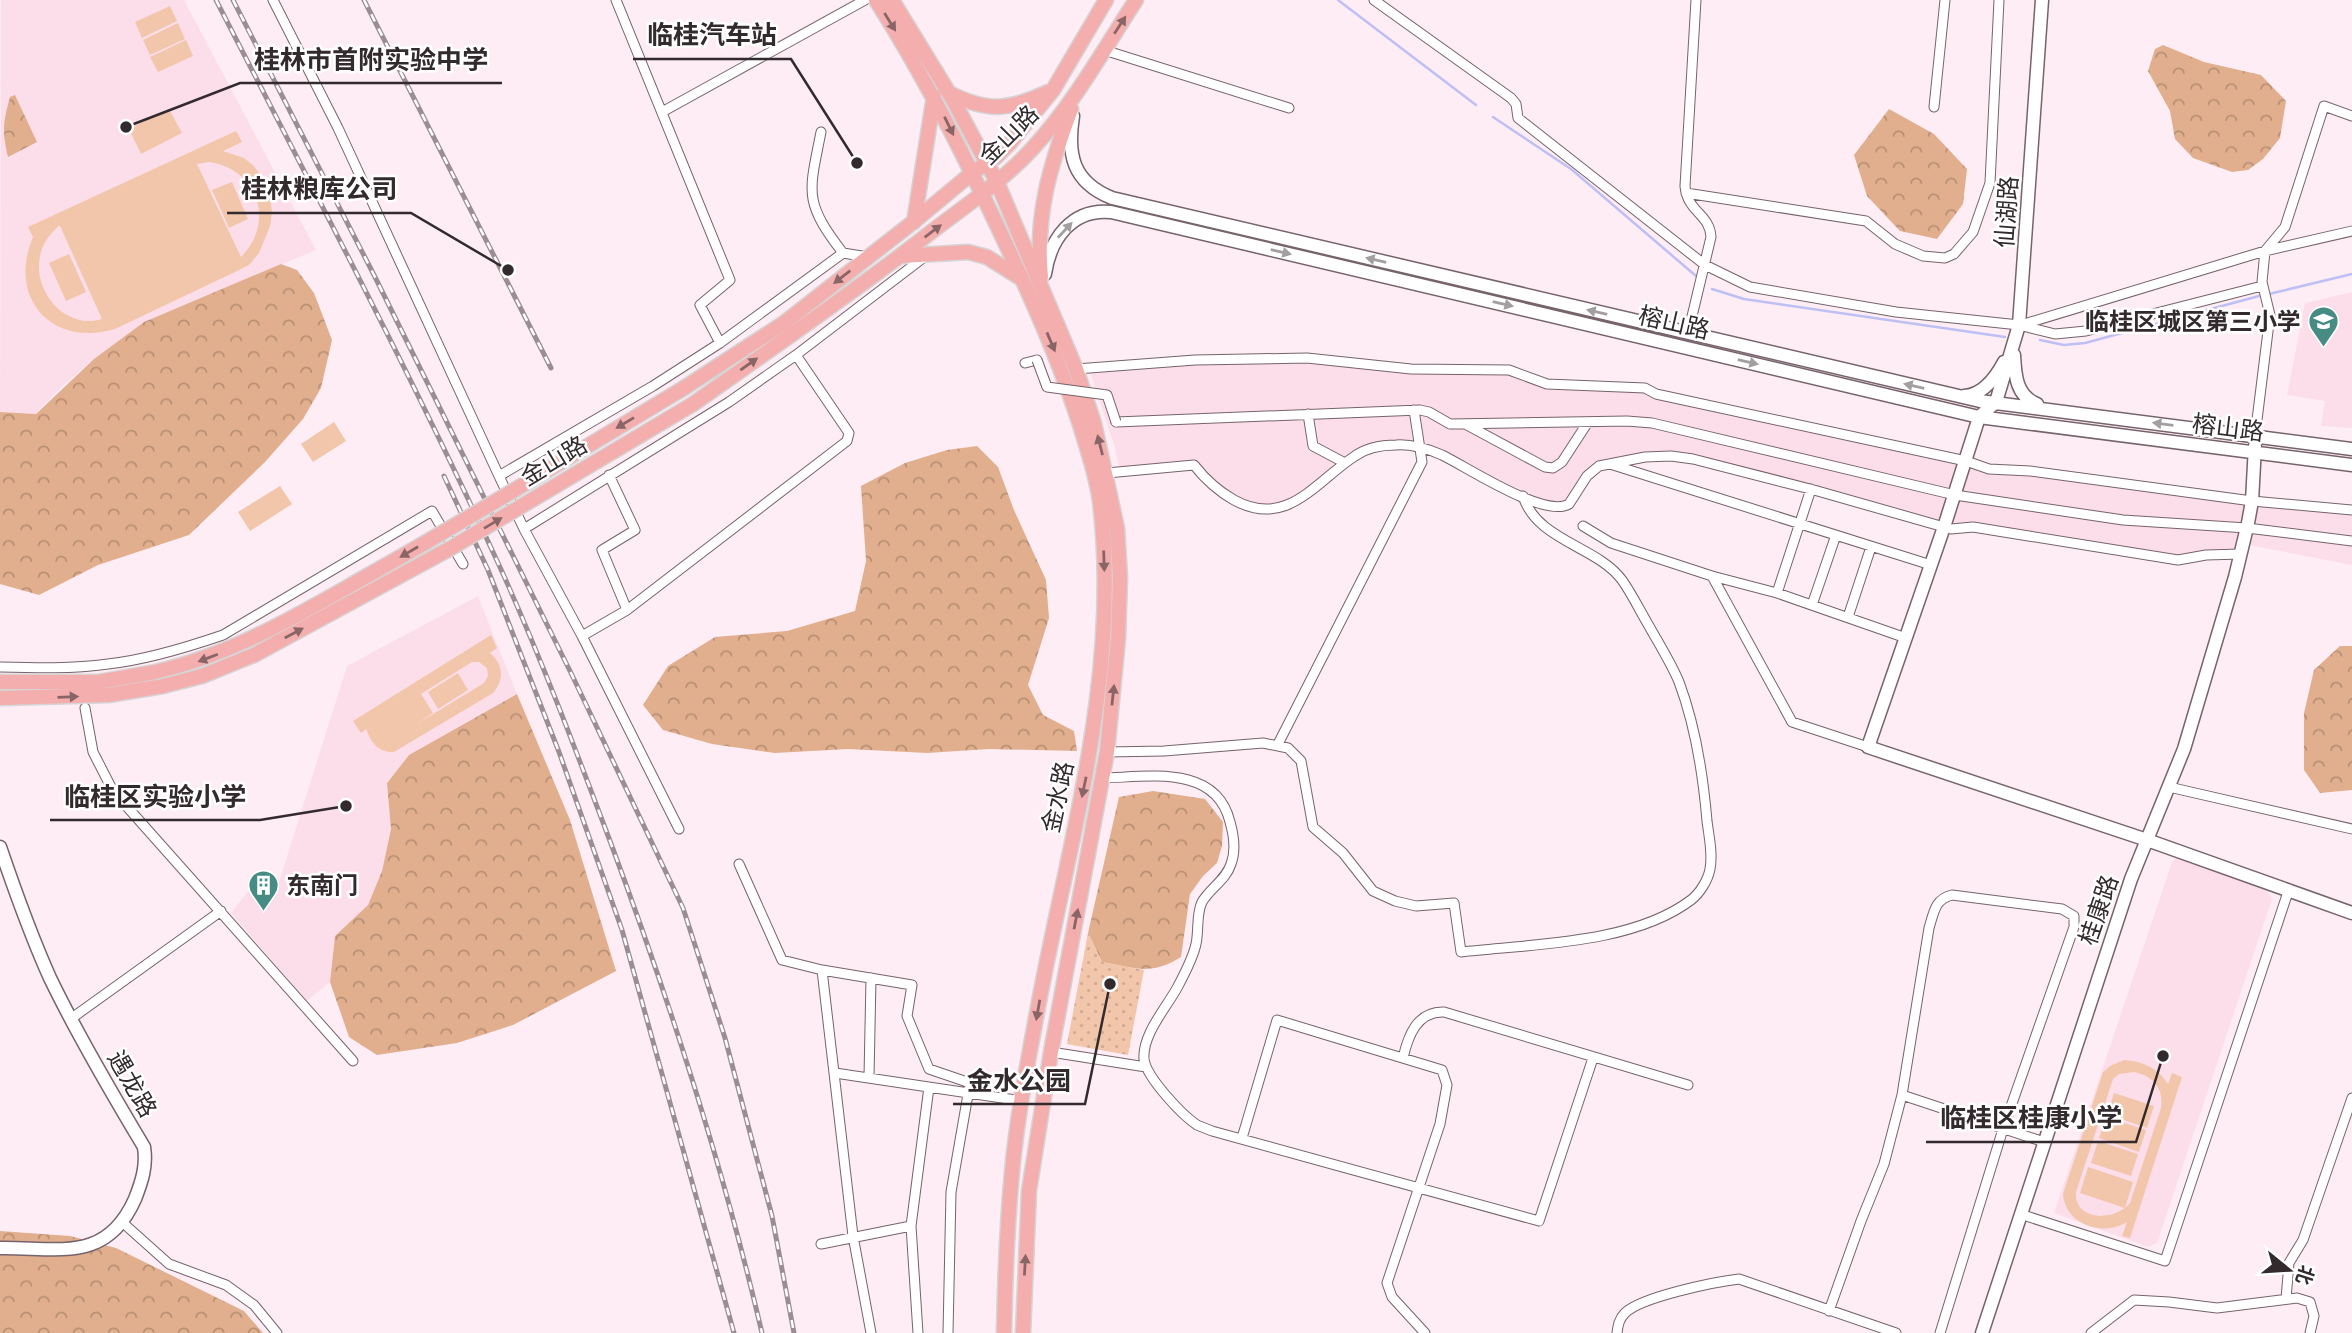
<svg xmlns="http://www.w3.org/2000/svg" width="2352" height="1333" font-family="'PT Sans Narrow','Noto Sans SC',sans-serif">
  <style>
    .built { fill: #fcdeeb }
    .grass { fill: #f2c6aa; fill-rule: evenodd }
    .forest { fill: url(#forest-crowns) }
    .park { fill: url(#park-dots) }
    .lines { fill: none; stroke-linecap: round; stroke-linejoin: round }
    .stream { stroke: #bebff4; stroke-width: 2.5 }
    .street-casing { stroke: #76636c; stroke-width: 11 }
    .secondary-casing { stroke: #76636c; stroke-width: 15 }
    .primary-casing { stroke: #d6d4d5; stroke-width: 17 }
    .street { stroke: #fff; stroke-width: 9 }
    .secondary { stroke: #fff; stroke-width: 12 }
    .primary { stroke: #f4aead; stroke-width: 14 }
    .rail-casing { stroke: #9a8e93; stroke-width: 5 }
    .rail { stroke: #fff; stroke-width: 2.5; stroke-dasharray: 8; stroke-linecap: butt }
    .street-bridge-casing { stroke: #76636c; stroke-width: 11; stroke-linecap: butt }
    .primary-bridge-casing { stroke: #d6d4d5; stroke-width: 17; stroke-linecap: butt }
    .street-bridge { stroke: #fff; stroke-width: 9 }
    .primary-bridge { stroke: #f4aead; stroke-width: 14 }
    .oneway { fill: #896567 }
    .oneway2 { fill: #a39fa0 }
    .labels { text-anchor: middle; stroke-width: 5; stroke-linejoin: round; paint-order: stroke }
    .street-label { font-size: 24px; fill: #322a2d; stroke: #fff }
    .poi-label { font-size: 24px; font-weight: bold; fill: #322a2d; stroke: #fff; text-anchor: end }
    .leader { fill: none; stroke: #322a2d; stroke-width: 2.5 }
    .callout-dot { fill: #322a2d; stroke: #fff; stroke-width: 2.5 }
    .callout-label { font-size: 26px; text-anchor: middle; font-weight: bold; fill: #322a2d; stroke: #fff; stroke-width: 5; stroke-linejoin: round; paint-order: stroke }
  </style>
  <defs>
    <pattern id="forest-crowns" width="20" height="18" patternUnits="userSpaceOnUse" patternTransform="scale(1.75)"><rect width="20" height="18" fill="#e2af8e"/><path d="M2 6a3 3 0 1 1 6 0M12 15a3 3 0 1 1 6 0" fill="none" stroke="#b88f74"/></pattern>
    <pattern id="park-dots" width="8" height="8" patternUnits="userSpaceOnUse" patternTransform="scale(1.75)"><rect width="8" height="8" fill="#f2c6aa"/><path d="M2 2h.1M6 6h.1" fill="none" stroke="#d0aa93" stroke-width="1.8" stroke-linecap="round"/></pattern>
  </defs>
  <rect width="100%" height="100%" fill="#feedf5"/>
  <path class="built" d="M1,0H184L316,250L144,322L94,359L59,389L35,414L0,412Z
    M2352,292V428L2321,426L2325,401L2287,395L2305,303Z
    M1307,358L1495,371L1531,380L1645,388L1989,469L2352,510V565L2244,544L2241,554L2187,559L1957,529L1671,456L1599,466L1569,504L1546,505L1442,455L1400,445L1357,454L1283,507L1240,504L1194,465L1120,472L1115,448L1089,368Z
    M478,596L517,694L409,755L387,782L391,829L382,871L368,905L335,936L330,982L307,1001L231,913L248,891L274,898L347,666Z
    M2177,857L2265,887L2272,899L2157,1243L2148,1247L2054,1213L2172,862Z"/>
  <path class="grass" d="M170,6L177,21L142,38L135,22Z
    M178,23L185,39L150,55L143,40Z
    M186,40L193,56L158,72L150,57Z
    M169,109L182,133L141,154L129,129Z
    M236,131L242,142L223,151L244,158L253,165L265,181L270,197L272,212L270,226L259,253L249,265L237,271L115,329C52,348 7,298 33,237L28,227ZM209,162C258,169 276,222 241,257L197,164ZM59,226H60L102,319C54,334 13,263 59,226Z
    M232,182L248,219L229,228L212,190Z
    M69,254L86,292L66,301L49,263Z
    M334,422L346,441L313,462L301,444Z
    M280,486L292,504L250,531L238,512Z
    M491,635L497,648L490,653C503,664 505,679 493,693L394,752C378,752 372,744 366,729L361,733L353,721ZM472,662H479L487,668L488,676L484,683L415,725L433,713L421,694Z
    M458,673L468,690L438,709L428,692Z
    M2124,1060C2143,1061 2159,1069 2168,1084L2172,1073L2182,1077L2130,1238L2122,1236L2127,1222C2104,1237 2065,1225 2063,1194L2103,1072L2110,1066ZM2134,1072C2153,1076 2164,1088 2161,1108L2130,1203C2114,1222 2074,1221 2076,1192L2113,1079L2119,1074Z
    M2114,1093L2154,1106L2147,1128L2107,1114Z
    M2106,1117L2146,1130L2139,1152L2099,1138Z
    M2098,1141L2138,1154L2131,1176L2091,1163Z
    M2088,1167L2133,1182L2125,1208L2080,1193Z"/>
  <path class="forest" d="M2163,45L2204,62L2261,75L2286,101L2280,138L2263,159L2248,170L2232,172L2193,158L2175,139L2170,111L2148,71L2155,49Z
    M15,95L37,142L8,157C2,132 3,122 10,97Z
    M1889,109L1934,134L1967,169L1963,204L1937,239L1900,231L1867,196L1854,155Z
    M281,264L297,270L314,293L332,340L321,388L303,419L265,462L189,535L98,565L39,595L0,584V412L36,414L94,359L144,322Z
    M977,446L998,467L1014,510L1046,580L1049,618L1028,685L1043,715L1074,731L1077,751L989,749L927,753L848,749L775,753L712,744L663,730L643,705L668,666L715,637L787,631L855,611L866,561L861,486L905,463L947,450Z
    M2340,646H2352V790L2320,793L2304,770V713L2314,670Z
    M517,694L570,820L616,971L513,1025L457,1043L377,1055L349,1037L330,982L335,936L368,905L382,871L391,829L387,783L409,755Z
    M1153,791L1205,799L1223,822L1222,846L1217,863L1203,876L1190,894L1181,957C1151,976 1135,968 1102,962L1088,933L1119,797Z
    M0,1231L70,1236L116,1248L244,1311L263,1333H0Z"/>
  <path class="park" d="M1088,933L1102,962L1144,970L1128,1055L1067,1044Z"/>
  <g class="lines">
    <path class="stream" d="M1338,0L1476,105
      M1493,117L1571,169L1696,276
      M1712,289L1744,299L2005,337
      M2269,294L2352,274
      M2040,340L2064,345L2085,343L2259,296"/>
    <defs>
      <path id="street" d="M273,0L338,128L499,476
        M616,0L730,280L700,305L720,343L653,386L499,476L524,529L582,636L679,829
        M1374,0L1511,98L1516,104L1518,118L1705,265L1750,287L1896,312L2019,325L2055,334L2086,331L2262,286
        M1104,50L1289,108
        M1934,107L1945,0
        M662,112L865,0
        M821,132C809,193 803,201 843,253
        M1686,193L1866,221L1895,244L1923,256L1945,258L1954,254L1973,232L1990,183L1999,0
        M2021,325L2265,251L2352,231
        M1688,333L1711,237C1710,214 1687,212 1685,186L1696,0
        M720,343L843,253L868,257
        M1025,363L1037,360
        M1076,369L1195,360L1307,358L1411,369L1509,370L1547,384L1645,388L1656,394L1966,461L1989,469L2030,471L2252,501L2352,510
        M1308,414L1313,446L1345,463
        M1116,422L1420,410L1429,412L1450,424L1627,421L1652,423L1955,495L2123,520L2247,528L2352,541
        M1467,425L1545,467L1553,468L1562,462L1588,422
        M2255,436L2270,315L2262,282L2265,251L2285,227L2324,106L2352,116
        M1610,464L1931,565
        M1107,473L1194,465C1205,479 1218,491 1234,500C1287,529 1315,482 1355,456C1366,448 1382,445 1396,445C1411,444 1428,449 1442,455C1467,467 1545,519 1569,504L1587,476L1599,466L1645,457L1671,456L1693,459L1814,490L1951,529L1973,527L2178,560L2206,555L2241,554
        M609,475L635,530L602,550L627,610
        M1583,526L1611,543L1712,576L1792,722L1868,747
        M524,529L729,402L796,355L927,255
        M1712,576L1777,593L1906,638
        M1777,593L1811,489
        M1812,605L1836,535
        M1848,617L1871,547
        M582,636L627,610L847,441L849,433L796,355
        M0,667C36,668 72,669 108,664C145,660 188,647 223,635L432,511L463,564
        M85,708L93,752L113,791L353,1061
        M1278,744L1422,462L1414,410
        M1107,752L1164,751L1263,743L1288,748L1301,761L1313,827L1343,853L1373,891L1395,901L1416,906L1454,903L1461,952C1532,944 1633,944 1691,900C1700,893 1708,880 1710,869C1713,854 1709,837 1707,821C1703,774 1696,727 1679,682C1671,663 1659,644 1649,626C1640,611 1632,594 1622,580C1597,546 1537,541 1523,496
        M1103,778C1148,777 1216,764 1230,822C1234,836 1236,851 1231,864C1226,880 1210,888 1202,902C1196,914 1199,931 1196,944C1193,958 1184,975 1177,988C1166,1008 1142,1035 1144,1059C1146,1077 1182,1115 1197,1125C1202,1127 1207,1129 1212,1131L1539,1221L1593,1058
        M2169,787L2352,829
        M739,864L782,960L822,970L912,985L907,1016L929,1069L970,1083L951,1192L948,1333
        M822,970L853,1236L871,1333
        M72,1018L221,911
        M1051,1052L1146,1067
        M1403,1058C1408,1036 1417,1011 1444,1012L1688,1085
        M835,1073L1022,1101
        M869,1078L871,978
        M1902,1095L2044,1142
        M1242,1138L1277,1020L1442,1070L1447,1085L1440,1124L1387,1283L1392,1297L1425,1333
        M2020,1214L2165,1261L2289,889
        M122,1222L169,1264L226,1285L254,1305L277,1333
        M821,1244L911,1226
        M2286,1299L2289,1263L2303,1240L2352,1098
        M1829,1311L1861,1221L1884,1164L1902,1095L1929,928C1934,912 1935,899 1952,895L2062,909L2074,916V927L2003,1129L1940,1333
        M918,1333L911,1226L929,1087
        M1617,1333C1618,1325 1619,1319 1625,1313C1641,1297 1714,1282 1739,1279L1896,1333
        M2091,1333L2134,1300L2169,1302L2217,1308L2297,1298L2310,1302L2314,1316L2310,1333"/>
      <path id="secondary" d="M2042,0L2019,325L1996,402L1979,417L1974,433L1944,527L1868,747L2147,840L2352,913
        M1073,116C1067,154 1072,182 1112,198L1980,401L2352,449
        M1045,274C1050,239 1072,208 1111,212L1979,417L2352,465
        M2014,355C2015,375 2016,396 2037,404
        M1964,396C1983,395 1996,377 2004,362
        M0,847C15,891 31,936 50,978C78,1036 111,1092 144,1147C147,1166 142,1181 135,1199C106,1264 58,1247 0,1248
        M1982,1333L2131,879L2184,749L2235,577L2248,523L2252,501L2255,446"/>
      <path id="primary" d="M876,0C930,85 974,175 1016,266C1041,319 1063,372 1081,428C1088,452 1097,477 1100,502C1121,674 1069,840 1038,1007C1028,1061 1017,1117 1012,1172C1007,1226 1005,1279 1004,1333
        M892,0L952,98L997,182L1076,369L1094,423L1117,528L1120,577L1118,639L1107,752L1051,1052L1029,1191L1023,1333
        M949,93C989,113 1009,110 1048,92
        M914,222L934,96
        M902,256L968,252L987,257L1022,279
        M1041,277C1035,215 1050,166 1071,109
        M684,388L784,323L912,223L972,173L996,157L1010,143L1053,90L1106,0
        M693,404C771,349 850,295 926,236C962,208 1002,182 1033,148C1074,103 1103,51 1136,0
        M0,682H98L155,672
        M0,698L108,695L163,686"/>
    </defs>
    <use href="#street" class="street-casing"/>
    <use href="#secondary" class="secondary-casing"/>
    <use href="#primary" class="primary-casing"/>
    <use href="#street" class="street"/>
    <use href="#secondary" class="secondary"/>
    <use href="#primary" class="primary"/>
    <defs>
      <path id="rail" d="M216,0C312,187 411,374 499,565C540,655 575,748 610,841C670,1002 723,1166 762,1333
        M233,0L374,275L571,673L683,908L725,1038L772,1216L794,1333
        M364,0L551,368
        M444,476L488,570L559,752L622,930L734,1333"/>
    </defs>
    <use href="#rail" class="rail-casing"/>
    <use href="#rail" class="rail"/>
    <defs>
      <path id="street-bridge" d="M1037,360L1047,387L1107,395L1116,422"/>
      <path id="primary-bridge" d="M155,672C234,654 298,615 367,576C474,516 579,451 684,388
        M163,686L202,676L254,655L451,548L693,404"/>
    </defs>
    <use href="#street-bridge" class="street-bridge-casing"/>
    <use href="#primary-bridge" class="primary-bridge-casing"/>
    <use href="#street-bridge" class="street-bridge"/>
    <use href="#primary-bridge" class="primary-bridge"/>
  </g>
  <defs><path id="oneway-solid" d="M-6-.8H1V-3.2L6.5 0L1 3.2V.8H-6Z" transform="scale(1.75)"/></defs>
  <g class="oneway">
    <use href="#oneway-solid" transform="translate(890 22) rotate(58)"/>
    <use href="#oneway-solid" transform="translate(1120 25) rotate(-57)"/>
    <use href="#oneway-solid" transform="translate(949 126) rotate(64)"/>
    <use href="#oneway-solid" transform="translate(933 231) rotate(-37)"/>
    <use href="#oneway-solid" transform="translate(842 277) rotate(142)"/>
    <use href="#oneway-solid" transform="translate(1051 342) rotate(67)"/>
    <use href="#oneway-solid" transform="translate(749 364) rotate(-35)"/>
    <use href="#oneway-solid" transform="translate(625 423) rotate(149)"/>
    <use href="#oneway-solid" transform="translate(1100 445) rotate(-104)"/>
    <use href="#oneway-solid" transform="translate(493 523) rotate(-31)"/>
    <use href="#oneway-solid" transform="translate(409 552) rotate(150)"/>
    <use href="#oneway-solid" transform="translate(1104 561) rotate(88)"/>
    <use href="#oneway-solid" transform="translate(294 633) rotate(-28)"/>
    <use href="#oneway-solid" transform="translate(208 658) rotate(159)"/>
    <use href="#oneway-solid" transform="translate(1113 695) rotate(-84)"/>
    <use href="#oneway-solid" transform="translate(68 697) rotate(-2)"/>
    <use href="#oneway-solid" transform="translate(1084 787) rotate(102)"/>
    <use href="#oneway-solid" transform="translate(1076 919) rotate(-79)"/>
    <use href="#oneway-solid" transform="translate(1038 1010) rotate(100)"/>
    <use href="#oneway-solid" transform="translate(1025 1265) rotate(-87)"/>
  </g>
  <g class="oneway2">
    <use href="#oneway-solid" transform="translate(1065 230) rotate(-47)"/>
    <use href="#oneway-solid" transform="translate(1281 252) rotate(13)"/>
    <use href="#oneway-solid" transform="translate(1376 260) rotate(-167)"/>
    <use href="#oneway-solid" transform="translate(1503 304) rotate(13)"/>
    <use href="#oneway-solid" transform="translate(1597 312) rotate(-167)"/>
    <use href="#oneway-solid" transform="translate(1748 362) rotate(13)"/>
    <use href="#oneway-solid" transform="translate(1914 386) rotate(-167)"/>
    <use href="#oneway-solid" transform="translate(2163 424) rotate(-173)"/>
  </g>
  <defs>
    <symbol id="school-pin" viewBox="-11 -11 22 30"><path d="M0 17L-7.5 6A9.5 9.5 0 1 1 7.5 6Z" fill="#468c85" stroke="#fff"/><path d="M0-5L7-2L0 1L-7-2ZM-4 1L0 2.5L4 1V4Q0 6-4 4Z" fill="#fff"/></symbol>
    <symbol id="building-pin" viewBox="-11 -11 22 30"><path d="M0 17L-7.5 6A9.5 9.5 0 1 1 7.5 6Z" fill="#468c85" stroke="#fff"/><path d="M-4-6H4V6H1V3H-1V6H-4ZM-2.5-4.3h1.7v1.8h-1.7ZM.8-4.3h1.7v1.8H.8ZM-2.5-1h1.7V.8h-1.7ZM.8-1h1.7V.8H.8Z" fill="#fff"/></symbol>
  </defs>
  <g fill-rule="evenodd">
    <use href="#school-pin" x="2306" y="304" width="35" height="47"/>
    <use href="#building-pin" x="246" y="868" width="35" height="47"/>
  </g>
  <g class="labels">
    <g class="street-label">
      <text transform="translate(1009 135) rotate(-45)" y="8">金山路</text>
      <text transform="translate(2007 212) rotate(-86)" y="8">仙湖路</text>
      <text transform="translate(1674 323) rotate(13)" y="8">榕山路</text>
      <text transform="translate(2228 428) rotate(7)" y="8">榕山路</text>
      <text transform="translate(554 461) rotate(-31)" y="8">金山路</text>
      <text transform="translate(1058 797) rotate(-78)" y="8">金水路</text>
      <text transform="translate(2099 910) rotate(-71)" y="8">桂康路</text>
      <text transform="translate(132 1084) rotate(60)" y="8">遇龙路</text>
    </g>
    <g class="poi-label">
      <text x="2301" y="330">临桂区城区第三小学</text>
      <text x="286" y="894" text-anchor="start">东南门</text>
    </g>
  </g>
  <path class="leader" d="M857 163L791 59H633M126 127L240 83H502M508 270L411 213H227M346 806L260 820H50M1110 984L1085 1104H953M2163 1056L2136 1142H1926"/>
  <g class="callout-dot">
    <circle cx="857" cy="163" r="7"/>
    <circle cx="126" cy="127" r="7"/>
    <circle cx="508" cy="270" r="7"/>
    <circle cx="346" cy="806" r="7"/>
    <circle cx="1110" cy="984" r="7"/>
    <circle cx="2163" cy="1056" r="7"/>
  </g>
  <g class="callout-label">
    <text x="712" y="44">临桂汽车站</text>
    <text x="371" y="69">桂林市首附实验中学</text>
    <text x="319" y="198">桂林粮库公司</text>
    <text x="155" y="806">临桂区实验小学</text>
    <text x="1019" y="1090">金水公园</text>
    <text x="2031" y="1127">临桂区桂康小学</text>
  </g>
  <g transform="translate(2289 1270) rotate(108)" stroke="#ffffff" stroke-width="5" paint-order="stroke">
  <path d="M0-5L12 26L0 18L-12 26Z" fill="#322a2d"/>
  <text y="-10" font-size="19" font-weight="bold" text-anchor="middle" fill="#322a2d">北</text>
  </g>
</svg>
